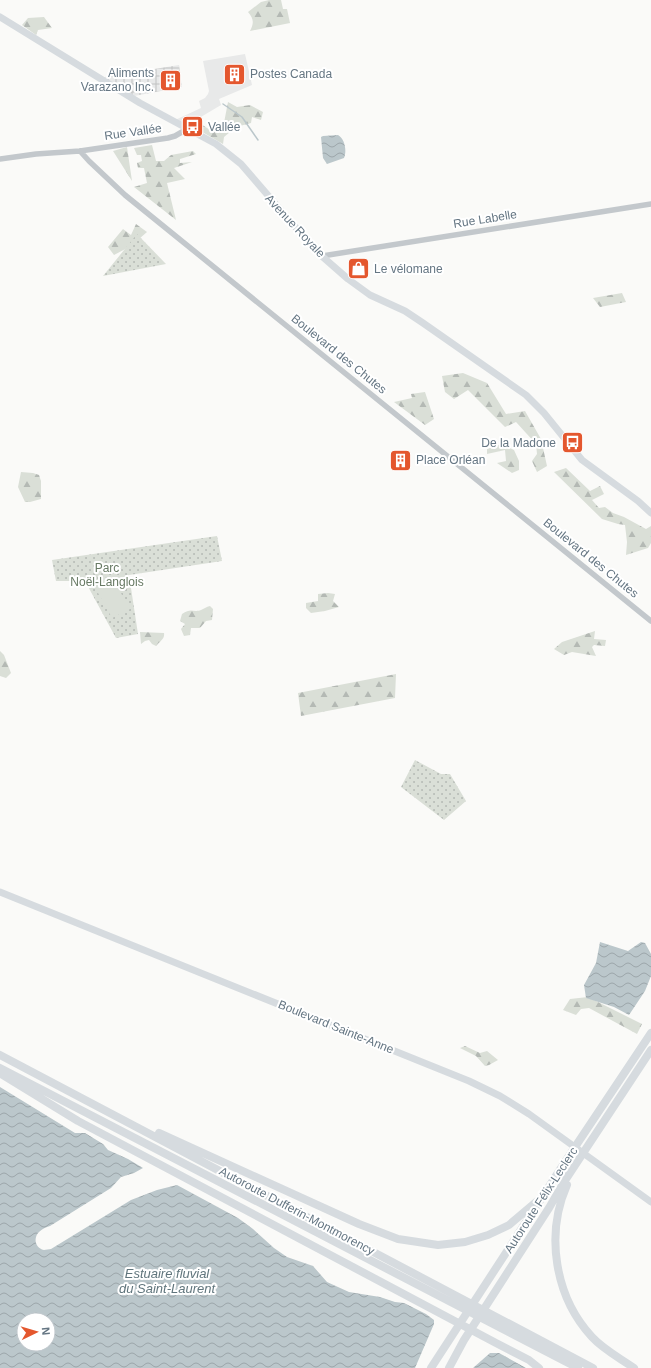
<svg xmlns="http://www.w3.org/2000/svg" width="651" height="1368" font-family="Helvetica,sans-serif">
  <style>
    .built { fill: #e8e9e9 }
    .industrial { fill: url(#industrial-grid) }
    .forest { fill: url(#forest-firs) }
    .park { fill: url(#park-dots) }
    .pitch { fill: #dadfd7 }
    .water { fill: url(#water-waves); fill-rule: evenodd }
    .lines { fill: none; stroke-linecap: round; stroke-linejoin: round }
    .stream { stroke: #bbc7cb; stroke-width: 1.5 }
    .minor { stroke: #c3c8cc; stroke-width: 5.5 }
    .major { stroke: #d6dbdf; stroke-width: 7 }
    .highway { stroke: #d6dbdf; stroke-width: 8 }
    .labels { text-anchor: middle; stroke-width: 4; stroke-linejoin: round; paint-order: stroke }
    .poi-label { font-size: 12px; fill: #657683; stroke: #fff; text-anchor: start }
    .street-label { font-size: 12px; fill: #657683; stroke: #fff }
    .park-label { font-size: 12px; fill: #687a64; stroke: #fff }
    .water-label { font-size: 13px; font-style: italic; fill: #60757c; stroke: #fff }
  </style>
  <defs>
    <pattern id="industrial-grid" width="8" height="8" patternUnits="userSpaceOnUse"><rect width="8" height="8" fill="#e8e9e9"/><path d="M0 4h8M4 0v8" fill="none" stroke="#c0c1c2"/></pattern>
    <pattern id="forest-firs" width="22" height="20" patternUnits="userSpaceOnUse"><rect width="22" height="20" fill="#dadfd7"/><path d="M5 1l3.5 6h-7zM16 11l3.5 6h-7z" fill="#b4b9b4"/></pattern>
    <pattern id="park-dots" width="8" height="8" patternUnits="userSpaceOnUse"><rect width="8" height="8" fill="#dadfd7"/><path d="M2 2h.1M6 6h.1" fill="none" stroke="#b4b9b4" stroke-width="1.8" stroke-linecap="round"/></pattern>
    <pattern id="water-waves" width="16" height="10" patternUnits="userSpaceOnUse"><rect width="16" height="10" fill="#bbc7cb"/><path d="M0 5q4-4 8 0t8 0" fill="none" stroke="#9ca6aa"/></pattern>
  </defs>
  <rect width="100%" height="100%" fill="#fafaf8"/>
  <path class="built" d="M245,54L252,85L219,99L221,105L184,127L173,121L201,108L199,101L205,98L208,94L209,91L203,61Z"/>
  <path class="industrial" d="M179,65L182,87L129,97L99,78Z"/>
  <path class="forest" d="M269,0H281L283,9H287L290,23L250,31C254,23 254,19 248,12L261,2Z
    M44,17L52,28L38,30L36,35L22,25L28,18Z
    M228,102L237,107L250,105L263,112L261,120L252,117L251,123L236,127L224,137L223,144L197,129L201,124L213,132L223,128Z
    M152,145L156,161H164L171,155L193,151L196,154L180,159V163L192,162L174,168L185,179L167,183L176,220L134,187L147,183L144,168H138L137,163L142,161L141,155H137L134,148Z
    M127,147L132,181L113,151Z
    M136,224L147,232L131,246L114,255L108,247L123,229L131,235Z
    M622,293L626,302L600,307L593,298Z
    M463,373L487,383L506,414L525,411L541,439L547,466L537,472L532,461L537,454L536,444L516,422L505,427L468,390L454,399L445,392L442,376Z
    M425,392L434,419L425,425L394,402L412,398L411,394Z
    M502,444L514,450L519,461V470L512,473L497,463L506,461L505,450L487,454V449Z
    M566,468L590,491L600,486L604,494L592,500L599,508L605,507L613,513L624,517L646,529L651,526V543L648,548L626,555L627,542L625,525L618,524L602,519L554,472Z
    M21,472L33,473L39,475L41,481V499L30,502H25L18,487Z
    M328,593L335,594L333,601L339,607L325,611L311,613L306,608V603L318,601V594Z
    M210,606L213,609L212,620L206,621L200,628H191L190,635L184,636L181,629L185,624L180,621L182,614C192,607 193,613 201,610C205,608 206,607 210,606Z
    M595,631L594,639L606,640L605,646L594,645L592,647L596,656L572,652L564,655L554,649L562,642Z
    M140,632L164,633C165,639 160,641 156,646L152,644L149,640L145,641L141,644Z
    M0,651L4,655L11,673L6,678L0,676Z
    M396,674L395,698L301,716L298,693Z
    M588,997L642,1024L637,1034L589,1008L581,1009L576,1015L563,1010L570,999Z
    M465,1046L480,1053L487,1051L498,1060L489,1065L485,1066L476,1056L460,1048Z"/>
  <path class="park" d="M137,234L166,264L103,276Z
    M217,536L222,561L129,575L138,634L116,638L85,581H56L52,560Z
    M415,760L441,774H450L466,801L444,820L401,787Z"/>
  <path class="pitch" d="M106,577L110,584L114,581L130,609L112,618L93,584Z"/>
  <path class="water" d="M338,135C345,139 347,151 344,158L327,164L323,158L321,137L323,136Z
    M600,942L628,951L641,942L645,943L651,954V976L645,991L629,1015L614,1007L586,998L584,985L596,963Z
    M0,1087L75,1133H85L103,1144L108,1150L128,1159L143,1168L134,1173L121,1177L111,1188L50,1226C46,1227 42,1229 39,1232C33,1238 35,1248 44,1250C46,1250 49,1249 51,1249L131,1200L157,1190L177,1185L238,1218L253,1229L274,1248L287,1257L313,1266L327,1282L349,1292L380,1297L395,1302L404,1303L426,1314L434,1320V1324L415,1368H0ZM24,1320H48V1344H24Z
    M490,1353H499L526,1368H473Z"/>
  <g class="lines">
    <path class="stream" d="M223,104L242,117L258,140"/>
    <path class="minor" d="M80,151L89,161L125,195L651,621
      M0,159L36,154L80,151L168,138L175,136L187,129
      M322,256L651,204"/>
    <path class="major" d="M0,17L140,103L216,144L241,164L316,251L348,279L370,295L405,311L423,323L526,395L544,413L582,460L638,501L651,513
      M0,892L469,1081L500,1096L529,1114L651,1202"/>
    <path class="highway" d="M0,1055L593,1368
      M0,1068L578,1368
      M1,1074L78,1121L496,1343L529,1360L539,1368
      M159,1133L359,1224L398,1239L438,1245L465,1242L488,1235L509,1225L542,1197
      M567,1185C545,1235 555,1297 592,1337C604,1350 620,1358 634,1368
      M431,1368L565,1162L651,1033
      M449,1368L464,1340L549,1208L564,1182L651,1050"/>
  </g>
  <defs>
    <symbol id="building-square" viewBox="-11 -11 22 22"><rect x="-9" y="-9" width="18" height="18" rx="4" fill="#e4572e" stroke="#fff"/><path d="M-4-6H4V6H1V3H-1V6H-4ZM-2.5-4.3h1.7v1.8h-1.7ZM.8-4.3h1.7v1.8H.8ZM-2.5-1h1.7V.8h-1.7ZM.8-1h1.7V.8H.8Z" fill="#fff"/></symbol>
    <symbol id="bus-square" viewBox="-11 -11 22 22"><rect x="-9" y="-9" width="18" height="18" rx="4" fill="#e4572e" stroke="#fff"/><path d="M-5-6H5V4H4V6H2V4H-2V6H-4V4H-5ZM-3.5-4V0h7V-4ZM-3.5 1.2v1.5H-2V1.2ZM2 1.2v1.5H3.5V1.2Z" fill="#fff"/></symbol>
    <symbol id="shop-square" viewBox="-11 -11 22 22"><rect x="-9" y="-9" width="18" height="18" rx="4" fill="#e4572e" stroke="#fff"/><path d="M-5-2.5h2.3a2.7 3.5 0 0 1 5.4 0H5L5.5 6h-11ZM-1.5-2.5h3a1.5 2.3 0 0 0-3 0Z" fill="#fff"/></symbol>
  </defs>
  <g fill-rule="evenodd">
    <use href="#building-square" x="222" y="62" width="25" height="25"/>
    <use href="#building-square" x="158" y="68" width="25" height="25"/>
    <use href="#bus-square" x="180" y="114" width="25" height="25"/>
    <use href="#shop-square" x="346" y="256" width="25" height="25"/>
    <use href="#bus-square" x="560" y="430" width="25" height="25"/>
    <use href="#building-square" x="388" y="448" width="25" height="25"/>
  </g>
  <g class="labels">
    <g class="poi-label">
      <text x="154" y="77" text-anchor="end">Aliments<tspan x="154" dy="14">Varazano Inc.</tspan></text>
      <text x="250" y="78">Postes Canada</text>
      <text x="208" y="131">Vallée</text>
      <text x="374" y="273">Le vélomane</text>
      <text x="556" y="447" text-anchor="end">De la Madone</text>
      <text x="416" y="464">Place Orléan</text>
    </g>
    <g class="street-label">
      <text transform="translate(133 132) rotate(-8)" y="4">Rue Vallée</text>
      <text transform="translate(485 219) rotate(-9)" y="4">Rue Labelle</text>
      <text transform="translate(295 226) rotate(47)" y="4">Avenue Royale</text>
      <text transform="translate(339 354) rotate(39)" y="4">Boulevard des Chutes</text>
      <text transform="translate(591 558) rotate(39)" y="4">Boulevard des Chutes</text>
      <text transform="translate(336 1027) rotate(22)" y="4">Boulevard Sainte-Anne</text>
      <text transform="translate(541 1200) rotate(-57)" y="4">Autoroute Félix-Leclerc</text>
      <text transform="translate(297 1211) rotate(28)" y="4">Autoroute Dufferin-Montmorency</text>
    </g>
    <g class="park-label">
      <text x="107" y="572">Parc<tspan x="107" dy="14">Noël-Langlois</tspan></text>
    </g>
    <g class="water-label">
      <text x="167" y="1278">Estuaire fluvial<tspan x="167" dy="15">du Saint-Laurent</tspan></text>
    </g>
  </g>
  <g transform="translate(36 1332) rotate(85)"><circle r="19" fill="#ffffff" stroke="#c1c8cd"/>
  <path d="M0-3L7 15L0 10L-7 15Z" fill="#e4572e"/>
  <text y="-6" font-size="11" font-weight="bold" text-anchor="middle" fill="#657683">N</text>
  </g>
</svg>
